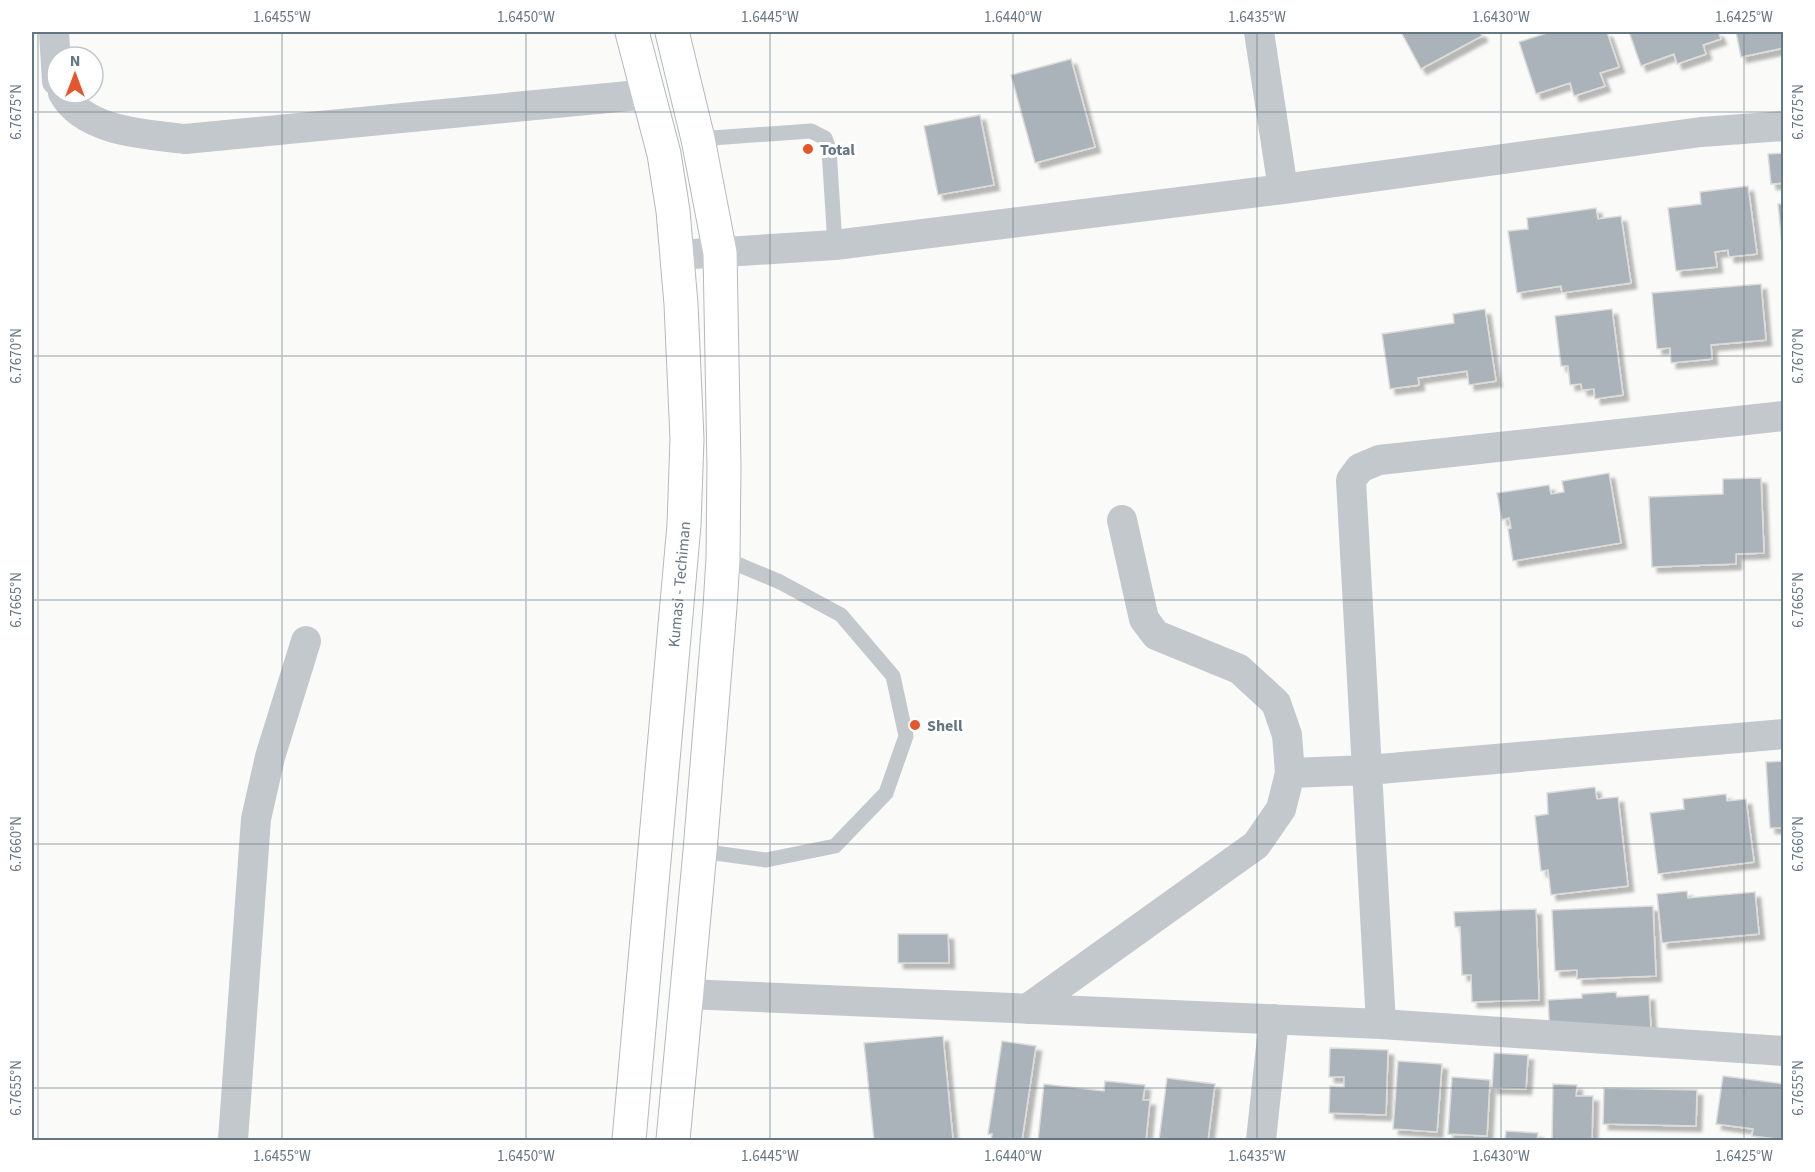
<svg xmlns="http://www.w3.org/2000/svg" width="1815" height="1172" font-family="'Source Sans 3',sans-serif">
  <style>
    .building { fill: #aab3b9; stroke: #dcdcda; stroke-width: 1.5; filter: url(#shadow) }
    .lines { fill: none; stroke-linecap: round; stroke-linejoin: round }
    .highway-casing { stroke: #b4b9bd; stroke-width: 35 }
    .lane { stroke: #c3c8cc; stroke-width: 15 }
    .street { stroke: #c3c8cc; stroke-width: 30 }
    .highway { stroke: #fff; stroke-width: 33 }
    .ticks { fill: none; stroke: #657683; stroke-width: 1.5; stroke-opacity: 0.45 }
    .poi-dot { fill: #e4572e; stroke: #fff; stroke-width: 2 }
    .labels { text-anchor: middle; stroke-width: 6; stroke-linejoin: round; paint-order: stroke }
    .poi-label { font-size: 16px; font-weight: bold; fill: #657683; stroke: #fff; text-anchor: start }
    .street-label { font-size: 16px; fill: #657683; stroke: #fff }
    .neatline { fill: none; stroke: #657683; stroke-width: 2 }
    .ticks-label { font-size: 15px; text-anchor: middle; fill: #657683 }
  </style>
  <defs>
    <filter id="shadow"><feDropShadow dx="5.5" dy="5.5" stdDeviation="1.5" flood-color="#0004"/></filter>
  </defs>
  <rect width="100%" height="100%" fill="#fafaf8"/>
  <path class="building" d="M1401,32H1480L1482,36L1421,69Z
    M1550,32H1607L1619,67L1600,73L1605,86L1574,96L1570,83L1536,94L1519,42Z
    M1629,32H1718L1721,39L1703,45L1706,54L1677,64L1674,54L1641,66Z
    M1736,32H1784V48L1741,57Z
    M1071,59L1095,147L1035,163L1011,75Z
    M980,115L994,185L938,195L924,126Z
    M1784,153V183L1771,184L1768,154Z
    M1748,186L1757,254L1729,257L1728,250L1715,252L1717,267L1676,271L1668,208L1701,204L1700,192Z
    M1778,204H1784V256H1783Z
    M1596,208L1598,219L1621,216L1631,283L1562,293L1561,286L1517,293L1508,231L1528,229L1527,218Z
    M1761,284L1766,340L1711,345L1712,359L1671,363L1670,348L1657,349L1652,293Z
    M1485,309L1496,381L1469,385L1467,371L1418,378L1419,385L1390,389L1382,334L1454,323L1453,314Z
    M1612,309L1623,395L1595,399L1594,389L1582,390L1581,384L1570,385L1568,366H1561L1555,316Z
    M1609,473L1621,543L1513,561L1508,529L1511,528L1509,518L1502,520L1497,493L1549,485L1551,494L1564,492L1562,481Z
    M1761,478L1764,553L1736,554V564L1652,567L1649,497L1723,494V479Z
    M1784,761V828H1770L1766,762Z
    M1595,787L1597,799L1618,797L1628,886L1551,895L1548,870L1541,871L1535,816L1548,814L1547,793Z
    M1726,794L1727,801L1746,799L1754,862L1658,874L1650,813L1684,809L1683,799Z
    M1687,891L1688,898L1755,892L1759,934L1662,943L1657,894Z
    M1653,906L1656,976L1577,979V970L1555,971L1552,910Z
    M1536,909L1539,1000L1472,1002L1471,975H1462L1460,927H1455L1454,912Z
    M898,934H948L949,963H898Z
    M1616,992L1617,997L1649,995L1651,1029L1550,1035L1548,1000L1582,998V994Z
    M943,1036L953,1140H874L864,1043Z
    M1002,1041L1036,1046L1022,1140H991L992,1134H988Z
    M1330,1048L1388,1050L1386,1115L1329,1113L1330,1086L1344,1087V1077H1329Z
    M1494,1053L1528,1055L1526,1089L1492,1088Z
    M1398,1061L1442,1064L1437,1132L1393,1129Z
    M1723,1076L1784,1084V1140L1752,1136L1753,1129L1716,1124Z
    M1452,1077L1490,1080L1487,1136L1448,1134Z
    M1167,1078L1215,1084L1208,1140H1159Z
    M1105,1081L1145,1085L1143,1100H1150L1146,1140H1038L1044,1084L1104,1091Z
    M1553,1084L1577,1085L1576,1096H1593L1592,1140H1552Z
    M1604,1088L1697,1090L1696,1126L1603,1124Z
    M1506,1131L1538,1133L1537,1140H1505Z"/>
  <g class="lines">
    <defs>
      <g id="highway">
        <path d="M672,32L698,139L720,253L724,466L723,558L720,607L700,851L673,1140"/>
        <path id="s1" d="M629,1140L684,525L687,439L681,304L673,211L664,154L632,32"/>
      </g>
    </defs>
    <use href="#highway" class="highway-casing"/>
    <path class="lane" d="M698,139L811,131L825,138L829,149L835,245
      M700,851L766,860L835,846L886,793L906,736L893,676L841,615L780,582L723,558"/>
    <path class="street" d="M54,32L57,81
      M1259,32L1283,189
      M63,93C84,132 146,134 185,139L649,94
      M677,255L835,245L1283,189L1701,132L1784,126
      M1784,416L1379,460L1360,468L1351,480L1381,1024L1784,1051
      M1290,773L1368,770L1784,734
      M687,994L1381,1024
      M1027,1009L1256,845L1281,809L1290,773L1287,735L1276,703L1239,669L1156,635L1144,619L1122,520
      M233,1140L256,819L270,757L306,641
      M1261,1140L1274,1019"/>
    <use href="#highway" class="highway"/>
  </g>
  <path class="ticks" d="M38,32V1140M282,32V1140M526,32V1140M770,32V1140M1013,32V1140M1257,32V1140M1501,32V1140M1744,32V1140M32,112H1784M32,356H1784M32,600H1784M32,844H1784M32,1088H1784"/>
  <g class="poi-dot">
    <circle cx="808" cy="149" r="6"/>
    <circle cx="915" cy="725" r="6"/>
  </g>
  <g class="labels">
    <g class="poi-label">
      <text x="820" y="155">Total</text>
      <text x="927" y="731">Shell</text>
    </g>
    <g class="street-label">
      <text dy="6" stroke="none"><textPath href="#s1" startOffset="558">Kumasi - Techiman</textPath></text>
    </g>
  </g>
  <rect width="1815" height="1172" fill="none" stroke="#ffffff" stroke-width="66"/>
  <g transform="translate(75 75)"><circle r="28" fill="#ffffff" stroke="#c1c8cd" stroke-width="1.5"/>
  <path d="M0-4.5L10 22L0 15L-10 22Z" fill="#e4572e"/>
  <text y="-9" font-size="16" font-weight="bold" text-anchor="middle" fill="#657683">N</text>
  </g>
  <rect x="33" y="33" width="1749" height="1106" class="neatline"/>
  <g class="ticks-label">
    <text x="282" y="22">1.6455°W</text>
    <text x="526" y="22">1.6450°W</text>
    <text x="770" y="22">1.6445°W</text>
    <text x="1013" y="22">1.6440°W</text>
    <text x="1257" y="22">1.6435°W</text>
    <text x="1501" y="22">1.6430°W</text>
    <text x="1744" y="22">1.6425°W</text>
    <text transform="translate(16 112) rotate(-90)" y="5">6.7675°N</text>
    <text transform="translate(1798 112) rotate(-90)" y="5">6.7675°N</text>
    <text transform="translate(16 356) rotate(-90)" y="5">6.7670°N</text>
    <text transform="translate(1798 356) rotate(-90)" y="5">6.7670°N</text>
    <text transform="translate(16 600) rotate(-90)" y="5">6.7665°N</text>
    <text transform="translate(1798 600) rotate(-90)" y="5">6.7665°N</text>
    <text transform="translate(16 844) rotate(-90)" y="5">6.7660°N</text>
    <text transform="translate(1798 844) rotate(-90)" y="5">6.7660°N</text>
    <text transform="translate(16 1088) rotate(-90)" y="5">6.7655°N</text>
    <text transform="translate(1798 1088) rotate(-90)" y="5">6.7655°N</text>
    <text x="282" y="1161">1.6455°W</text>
    <text x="526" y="1161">1.6450°W</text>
    <text x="770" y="1161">1.6445°W</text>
    <text x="1013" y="1161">1.6440°W</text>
    <text x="1257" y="1161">1.6435°W</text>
    <text x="1501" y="1161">1.6430°W</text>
    <text x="1744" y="1161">1.6425°W</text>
  </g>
</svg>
